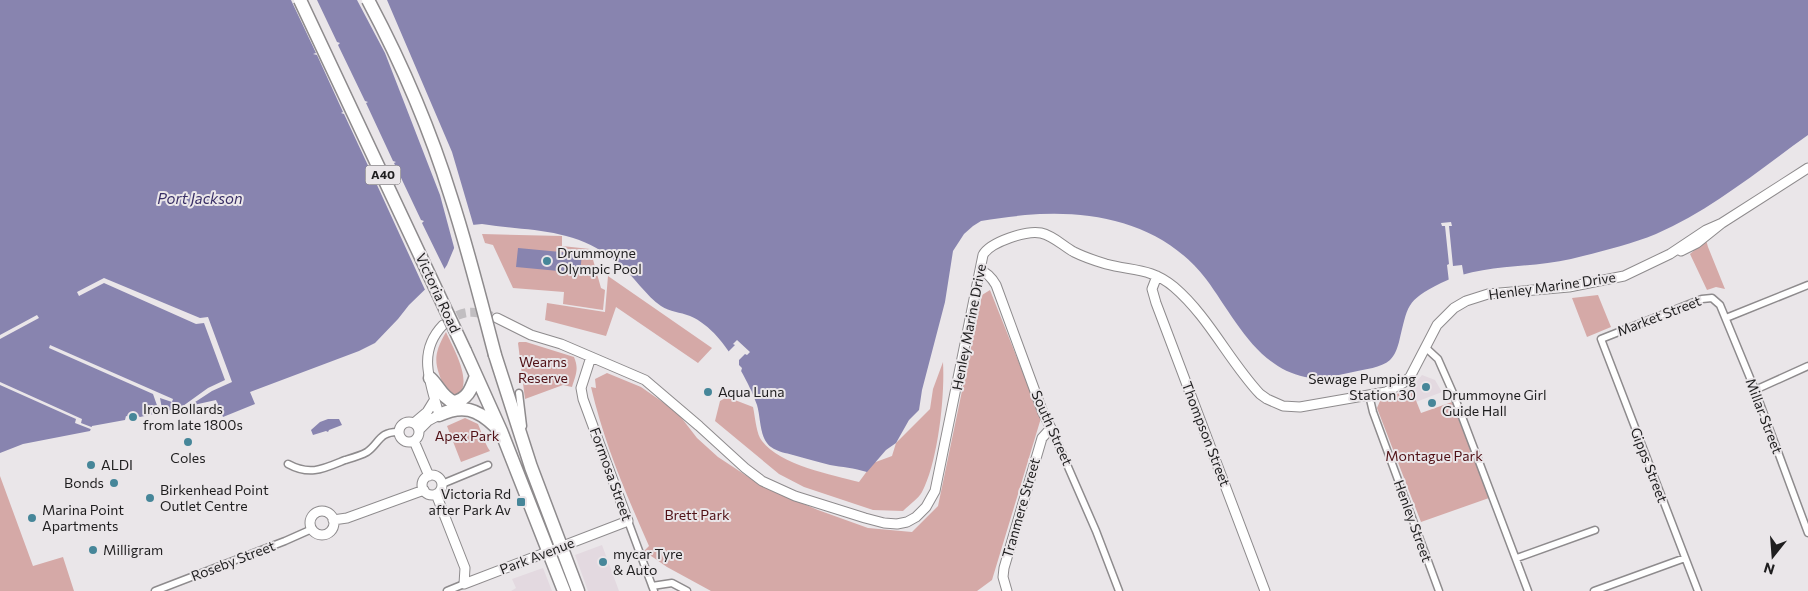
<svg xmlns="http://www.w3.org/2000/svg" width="1808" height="591" font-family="Commissioner,sans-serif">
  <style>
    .built { fill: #e3d9e0 }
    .green { fill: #d5a9a7 }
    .water { fill: #8884af }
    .pier { fill: #eae6e9 }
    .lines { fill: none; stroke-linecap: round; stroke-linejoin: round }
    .secondary-tunnel { stroke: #c1bec1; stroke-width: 9; stroke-dasharray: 9 4.5; stroke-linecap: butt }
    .street-casing { stroke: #8e8b8d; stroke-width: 9 }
    .secondary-casing { stroke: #8e8b8d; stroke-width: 11 }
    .highway-casing { stroke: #8e8b8d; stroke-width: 15 }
    .street { stroke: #fff; stroke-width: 6 }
    .secondary { stroke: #fff; stroke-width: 9 }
    .highway { stroke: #fff; stroke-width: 12 }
    .highway-bridge-casing { stroke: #8e8b8d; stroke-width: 15; stroke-linecap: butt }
    .highway-bridge { stroke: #fff; stroke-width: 12 }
    .poi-dot { fill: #468699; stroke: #eae6e9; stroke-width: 2 }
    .labels { text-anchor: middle; stroke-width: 4; stroke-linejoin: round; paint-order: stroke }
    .shield { fill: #eae6e9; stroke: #5c5a5c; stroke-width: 1 }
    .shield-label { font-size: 12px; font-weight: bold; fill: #1f1e1f }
    .poi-label { font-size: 14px; fill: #1f1e1f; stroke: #eae6e9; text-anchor: start }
    .street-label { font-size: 14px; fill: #1f1e1f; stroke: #eae6e9 }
    .park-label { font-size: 14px; fill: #501015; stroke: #eae6e9 }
    .water-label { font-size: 15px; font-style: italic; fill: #392f66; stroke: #eae6e9 }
  </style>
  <rect width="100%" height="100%" fill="#eae6e9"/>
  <path class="built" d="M1422,375L1435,380L1442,392L1416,402L1411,388Z
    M602,545L619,591H588L575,555Z
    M543,568L552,591H511L516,588L512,579Z"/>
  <path class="green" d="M482,234L562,236V246L590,249L601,288L605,290L603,310L563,304L564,292L513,288L493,245L485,243Z
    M1706,240L1708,247L1725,289L1716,287L1707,290L1690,254Z
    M608,276L712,348L698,363L616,307L606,336L545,320L547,303L605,312Z
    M990,290L1041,418L992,580L977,591H711L667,567L644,551L649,546C626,494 604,443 591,387L596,388L595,379L607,373L641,387L677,412L697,438L718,457L762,486L818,510L868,528L912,532L938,506L982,295Z
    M1598,295L1611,327L1587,337L1572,298Z
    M446,332C453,348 475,384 456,397L447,393C435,366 431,358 446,332Z
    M519,342H526L574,357C579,369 576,374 572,387L563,385L525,399L518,343Z
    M943,362C945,396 938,462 922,492C918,499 908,506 903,511L873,510L804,487L779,474L715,421L720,401L727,397L753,407C755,416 756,430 760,438C775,464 832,475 859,482L873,463L892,456L896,443L930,409L933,389Z
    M1411,388L1421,413L1452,402L1489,498L1421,522L1377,408L1380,401Z
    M465,418L478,424C482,433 484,442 490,451L461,462L447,426Z
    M0,476L33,566L63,557L74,591H0Z"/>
  <path class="water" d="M0,0H1808V135C1759,170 1711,210 1656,234C1629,245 1599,252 1571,259C1528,269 1482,263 1441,283C1405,301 1408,306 1399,342C1397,349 1395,355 1390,360C1381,368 1365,369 1353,372C1337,375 1321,380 1305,377C1256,367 1233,315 1206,279C1162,222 1092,209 1025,215C1010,217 996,218 981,221L973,226L964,234L953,251L945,302L922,390L919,410L909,420L896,443L886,450L867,472C854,468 842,467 830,465C817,462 805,458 793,455C786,453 778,452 771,447C759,438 761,418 757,405C752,391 745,377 737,364C725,345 711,325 690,316C680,312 670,312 661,306C647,297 633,275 618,263C575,227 533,232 482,224L472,225L460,234L447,265L441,274L409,305L398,319L375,343L359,351L250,392L255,404L223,417L216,400L140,417L132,413L130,417L126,416L125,420L92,426L90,431L23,444L0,453Z
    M518,248L582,254L580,273L516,267Z
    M328,419H339L342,425L329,430L328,432L326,431L313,435L311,430L320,422Z"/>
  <path class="pier" d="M291,0H317L337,42L340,43L338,45L365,101L368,102L366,103L393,161L396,162L394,163L421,220L424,221L422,223L446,272L426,292L372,174L369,173L371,172L344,114L341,113L343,112L317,55L313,54L316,53Z
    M357,0H387L452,152L474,227L466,229L462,235L455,251L440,195L385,53Z
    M1451,222L1452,226H1449L1453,266L1462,265L1464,277L1449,282L1447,265L1449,264L1445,226H1442L1441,223Z
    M104,278L200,318L208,317L232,382L212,391L186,408L176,411L208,388L225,380L204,323L196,324L104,283L79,296L77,292Z
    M37,315L39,318L0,339V335Z
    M737,340L750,352L747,355L745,354L739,360V365L742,368L740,375L727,353L735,345L733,344Z
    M50,345L173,399L172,402L160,398L163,414H160L153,394L49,348Z
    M0,382L82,419L81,423L94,428L93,430L75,423L76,419L0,385Z"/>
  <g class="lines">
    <path class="secondary-tunnel" d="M446,323C464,308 476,311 497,318"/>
    <defs>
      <path id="street" d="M1726,318L1808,285
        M1425,347L1438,359L1453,393L1528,591
        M1755,390L1808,366
        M519,393L523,426
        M1369,395L1373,412L1439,591
        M1051,428L1096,531L1119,591
        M288,464C310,476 323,469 345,460C352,458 360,456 367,452C379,444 379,431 399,432
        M442,484L488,465
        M628,521L654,591
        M1517,558L1595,530
        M652,586L672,583L687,591
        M155,591L285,541L312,529
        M447,591L464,584
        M1594,591L1685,558
        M1698,591L1601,339L1702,299L1712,298L1720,305L1755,390L1808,533"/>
      <path id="secondary" d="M1681,251L1697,243L1722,223L1808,168
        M980,270C988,273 992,278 996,285L1043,413L1051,428L1042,438L1004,568L1003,577L1007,591
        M1157,276L1152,289L1156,303L1265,591
        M497,318L531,335L561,344L645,380L699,426L745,468L762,481L795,496L865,518L884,523L897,524L907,522L916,517L926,507L935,491L983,255C990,242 1027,230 1041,233C1054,236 1063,246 1074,252C1084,257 1096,261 1106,264C1132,271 1152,268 1174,287C1209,317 1229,361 1260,394L1267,399L1283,406L1300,407L1386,392L1403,383L1410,377L1437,325L1454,308L1466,301L1488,294L1569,287L1624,276L1670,254L1706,230L1722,223
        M399 432a10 10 0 1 1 20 0a10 10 0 1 1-20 0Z
        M414,423L427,412L435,399
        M419,430L428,421L439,415C431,383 416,353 443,325
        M414,441L429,476
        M422 485a10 10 0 1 1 20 0a10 10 0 1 1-20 0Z
        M436,494L465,568L464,584L628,521L583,399L581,388L591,357
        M310 523a12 12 0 1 1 24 0a12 12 0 1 1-24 0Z
        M333,520L347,518L424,490"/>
      <path id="highway" d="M465,351L501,431L564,591
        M495,355L531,467L578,591
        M430,378C439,386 442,398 454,402C468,399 471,389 476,376
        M439,415C463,404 477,409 495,426"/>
    </defs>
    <use href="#street" class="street-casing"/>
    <use href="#secondary" class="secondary-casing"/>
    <use href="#highway" class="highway-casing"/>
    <use href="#street" class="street"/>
    <use href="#secondary" class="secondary"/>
    <use href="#highway" class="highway"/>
    <defs>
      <path id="highway-bridge" d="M300,0L465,351
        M368,0C401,62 430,129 451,197C468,249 481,302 495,355"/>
    </defs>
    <use href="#highway-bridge" class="highway-bridge-casing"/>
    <use href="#highway-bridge" class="highway-bridge"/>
  </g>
  <g class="poi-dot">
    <circle cx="547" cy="261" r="5"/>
    <circle cx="1426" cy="387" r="5"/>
    <circle cx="708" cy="392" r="5"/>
    <circle cx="1432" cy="403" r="5"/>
    <circle cx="133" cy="417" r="5"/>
    <circle cx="188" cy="442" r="5"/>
    <circle cx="91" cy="465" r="5"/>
    <circle cx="114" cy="483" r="5"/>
    <circle cx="150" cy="498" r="5"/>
    <rect x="516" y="497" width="10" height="10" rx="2.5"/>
    <circle cx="32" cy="518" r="5"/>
    <circle cx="93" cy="550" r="5"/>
    <circle cx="603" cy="562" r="5"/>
  </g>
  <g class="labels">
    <rect class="shield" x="365.5" y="165.5" width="35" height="19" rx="4"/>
    <g class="shield-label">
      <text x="383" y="179">A40</text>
    </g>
    <g class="poi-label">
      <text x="557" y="258">Drummoyne<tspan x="557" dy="16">Olympic Pool</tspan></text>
      <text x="1416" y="384" text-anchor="end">Sewage Pumping<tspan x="1416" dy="16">Station 30</tspan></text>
      <text x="718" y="397">Aqua Luna</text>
      <text x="1442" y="400">Drummoyne Girl<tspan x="1442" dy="16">Guide Hall</tspan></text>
      <text x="143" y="414">Iron Bollards<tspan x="143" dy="16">from late 1800s</tspan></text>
      <text x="188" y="463" text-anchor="middle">Coles</text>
      <text x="101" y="470">ALDI</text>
      <text x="104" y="488" text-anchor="end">Bonds</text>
      <text x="160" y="495">Birkenhead Point<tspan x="160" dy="16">Outlet Centre</tspan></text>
      <text x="511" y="499" text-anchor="end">Victoria Rd<tspan x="511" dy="16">after Park Av</tspan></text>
      <text x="42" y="515">Marina Point<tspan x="42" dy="16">Apartments</tspan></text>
      <text x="103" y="555">Milligram</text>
      <text x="613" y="559">mycar Tyre<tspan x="613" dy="16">&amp; Auto</tspan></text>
    </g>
    <g class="street-label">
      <text transform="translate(1552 286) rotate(-8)" y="5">Henley Marine Drive</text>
      <text transform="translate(438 293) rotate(65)" y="5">Victoria Road</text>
      <text transform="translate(1659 316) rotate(-21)" y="5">Market Street</text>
      <text transform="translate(969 327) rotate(-79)" y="5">Henley Marine Drive</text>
      <text transform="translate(1764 416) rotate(69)" y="5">Millar Street</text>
      <text transform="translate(1052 428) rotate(66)" y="5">South Street</text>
      <text transform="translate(1206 434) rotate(69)" y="5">Thompson Street</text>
      <text transform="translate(1649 465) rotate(69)" y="5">Gipps Street</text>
      <text transform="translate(611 474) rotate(70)" y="5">Formosa Street</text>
      <text transform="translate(1021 508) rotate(-74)" y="5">Tranmere Street</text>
      <text transform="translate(1413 521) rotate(70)" y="5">Henley Street</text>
      <text transform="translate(537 556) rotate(-21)" y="5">Park Avenue</text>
      <text transform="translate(233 561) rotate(-21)" y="5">Roseby Street</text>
    </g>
    <g class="park-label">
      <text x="543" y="367">Wearns<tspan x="543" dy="16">Reserve</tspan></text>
      <text x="467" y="441">Apex Park</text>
      <text x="1434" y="461">Montague Park</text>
      <text x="697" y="520">Brett Park</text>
    </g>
    <g class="water-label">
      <text x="200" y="204">Port Jackson</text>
    </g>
  </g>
  <g transform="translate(1773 556) rotate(197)" stroke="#eae6e9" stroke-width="4" paint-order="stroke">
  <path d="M0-4L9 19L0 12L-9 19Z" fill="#1f1e1f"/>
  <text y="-8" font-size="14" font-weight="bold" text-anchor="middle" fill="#1f1e1f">N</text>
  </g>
</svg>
